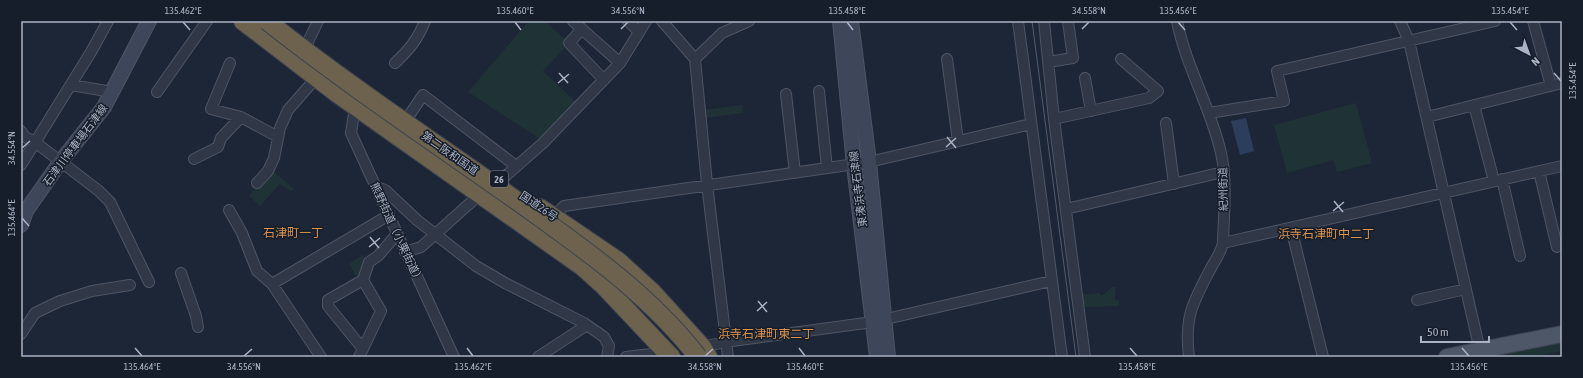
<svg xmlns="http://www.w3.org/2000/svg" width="1583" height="378" font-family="'Asap Condensed','Noto Sans JP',sans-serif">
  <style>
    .green { fill: #1f3337 }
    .water { fill: #2d3e5d }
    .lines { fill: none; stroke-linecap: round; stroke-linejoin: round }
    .street-casing { stroke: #4e5565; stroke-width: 12 }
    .secondary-casing { stroke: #4e5565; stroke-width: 16 }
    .primary-casing { stroke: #3a4150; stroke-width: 18 }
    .highway-casing { stroke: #3b4251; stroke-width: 20 }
    .street { stroke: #303847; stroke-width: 10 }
    .secondary { stroke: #3e475a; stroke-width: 14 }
    .primary { stroke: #4e5767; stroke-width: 16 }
    .highway { stroke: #6d624d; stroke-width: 18 }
    .tram { stroke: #525c6e; stroke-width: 1 }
    .highway-bridge-casing { stroke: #3b4251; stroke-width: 20; stroke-linecap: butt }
    .highway-bridge { stroke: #6d624d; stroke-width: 18 }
    .ticks { fill: none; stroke: #aab2c4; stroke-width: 1.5 }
    .labels { text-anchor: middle; stroke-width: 3; stroke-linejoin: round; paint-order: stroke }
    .shield { fill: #161e2b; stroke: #7e8696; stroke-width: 1 }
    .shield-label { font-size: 10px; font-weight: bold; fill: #aab2c4 }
    .street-label { font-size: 11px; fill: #aab2c4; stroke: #161e2b }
    .neighbourhood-label { font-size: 12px; fill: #db934e; stroke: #161e2b }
    .neatline { fill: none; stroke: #aab2c4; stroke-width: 1.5 }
    .ticks-label { font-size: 10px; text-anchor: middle; fill: #aab2c4 }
  </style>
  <rect width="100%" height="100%" fill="#1d2636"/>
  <path class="green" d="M529,21H545L569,43L543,71L577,103L540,139L468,92Z
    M1356,103L1372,163L1337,172L1333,160L1287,173L1274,125Z
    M742,105L743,113L704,118L703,110Z
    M269,172H274L294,189L291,191L280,184L260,206L249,196Z
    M362,255L366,260L361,274L357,277L349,264Z
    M1112,287H1115V300H1119V306L1083,307L1081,295L1099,293L1102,296Z
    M1562,343V351L1532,357H1498L1497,354L1523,347Z"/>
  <path class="water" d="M1246,118L1254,151L1240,155L1231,121Z"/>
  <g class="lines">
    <defs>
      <path id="street" d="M573,21L620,63
        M628,21L639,32
        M662,21L695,59L707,184L728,357
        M1018,21L1062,357
        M1044,21L1054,119
        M1177,21C1186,67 1211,108 1221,153C1227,179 1224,214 1223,241C1223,250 1215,260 1211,268C1193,302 1184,317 1189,357
        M1400,21L1409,41L1481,355
        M1533,21L1551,86
        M582,29L569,43L604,80
        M306,46L318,21
        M695,59L722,33L749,21
        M947,59L958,141
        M1048,62L1073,58L1068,21
        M230,63L211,109L241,117L278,137
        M395,63C409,50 418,39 425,21
        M1085,78L1091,111
        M71,85L112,92
        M819,91L827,168
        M157,92L207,21
        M786,94L795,173
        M1474,105L1494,181
        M355,107L351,133L454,357
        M1209,113L1284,101L1277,71L1495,21
        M408,117L423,95L516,166
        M1427,117L1562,83
        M1166,123L1174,184
        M21,131L25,137L35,142L99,191L110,202L149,282
        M194,159L218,147L221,138L241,117
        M21,165L91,52L108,21
        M1539,171L1557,247
        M1502,179L1520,256
        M257,183L268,171L274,158L280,128L288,110L316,78
        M377,187L385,190L417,220L476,266L505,283L584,323L604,337L609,346L607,357
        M1066,209L1223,172
        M229,210L242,233L257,271L272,284L321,357
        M554,216L564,206L869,162L1031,124
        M1291,228L1323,357
        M1223,243L1562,166
        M405,252L421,247L479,195L501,180L543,143L620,63L646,21
        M181,273L196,316L198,327
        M363,280L328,300V306L363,349
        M272,284L389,215
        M1417,300L1466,289
        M21,334L35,313L60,301L92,291L130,285
        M702,347L725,342L873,322L1051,281
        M359,357L381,311L363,280L369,262L378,256L397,234
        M538,357L587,325
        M626,357L651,354
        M1085,357L1054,119L1149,98L1158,91L1121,59"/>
      <path id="secondary" d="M840,21L854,165L877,357
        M851,21L869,162L888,357
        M21,225L26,211L61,161L104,107L149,21"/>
      <path id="primary" d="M1447,357L1562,334"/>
      <path id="highway" d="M243,21L338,94L583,267L603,285L671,357
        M540,208L618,261L653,293L702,347L708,357"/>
    </defs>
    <use href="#street" class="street-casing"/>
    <use href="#secondary" class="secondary-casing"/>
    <use href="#primary" class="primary-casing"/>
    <use href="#highway" class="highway-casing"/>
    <use href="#street" class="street"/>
    <use href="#secondary" class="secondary"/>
    <use href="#primary" class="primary"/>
    <use href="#highway" class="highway"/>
    <path class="tram" d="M1032,21L1076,357"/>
    <defs>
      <path id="highway-bridge" d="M267,21C348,85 435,143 520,203C584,249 649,294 698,357"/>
    </defs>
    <use href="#highway-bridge" class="highway-bridge-casing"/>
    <use href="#highway-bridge" class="highway-bridge"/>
  </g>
  <path class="ticks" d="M183,22L190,30M515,22L521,30M847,22L853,30M1178,22L1185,30M1510,22L1517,30M621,29L628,22M1082,29L1089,22M559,73L568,83M1554,73L1561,81M558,83L569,74M947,137L956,148M946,147L956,138M22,148L30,141M1334,201L1343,212M1333,211L1344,202M22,218L29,226M370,237L379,248M369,247L380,238M758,301L767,312M757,311L767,302M135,348L142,356M467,348L473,356M799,348L805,356M1130,348L1137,356M1462,348L1469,356M244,356L252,349M705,356L713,349"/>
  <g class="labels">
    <rect class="shield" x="490" y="171" width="18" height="16" rx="3"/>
    <g class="shield-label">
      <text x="499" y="183">26</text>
    </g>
    <g class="street-label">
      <text transform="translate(75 145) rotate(-53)" y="4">石津川停車場石津線</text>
      <text transform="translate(450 153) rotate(35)" y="4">第二阪和国道</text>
      <text transform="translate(858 189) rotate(-97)" y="4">東湊浜寺石津線</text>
      <text transform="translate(1223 189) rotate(-91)" y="4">紀州街道</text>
      <text transform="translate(539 206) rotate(34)" y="4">国道26号</text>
      <text transform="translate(397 233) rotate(65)" y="4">熊野街道（小栗街道）</text>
    </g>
    <g class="neighbourhood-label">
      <text x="293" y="237">石津町一丁</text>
      <text x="1326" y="238">浜寺石津町中二丁</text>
      <text x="766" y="338">浜寺石津町東二丁</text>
    </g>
  </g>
  <rect width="1583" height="378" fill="none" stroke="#161e2b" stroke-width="44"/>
  <g transform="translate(1529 54) rotate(139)" stroke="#161e2b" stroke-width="3" paint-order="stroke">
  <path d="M0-3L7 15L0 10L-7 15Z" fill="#aab2c4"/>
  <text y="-6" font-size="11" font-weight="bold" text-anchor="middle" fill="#aab2c4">N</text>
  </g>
  <path d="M1421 336v6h68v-6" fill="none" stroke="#aab2c4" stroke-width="2"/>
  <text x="1427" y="336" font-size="12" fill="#aab2c4" stroke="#161e2b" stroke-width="3" paint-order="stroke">50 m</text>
  <rect x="22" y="22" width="1539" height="334" class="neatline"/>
  <g class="ticks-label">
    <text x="183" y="14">135.462°E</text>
    <text x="515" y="14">135.460°E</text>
    <text x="628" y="14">34.556°N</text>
    <text x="847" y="14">135.458°E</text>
    <text x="1089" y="14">34.558°N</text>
    <text x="1178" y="14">135.456°E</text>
    <text x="1510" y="14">135.454°E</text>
    <text transform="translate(1572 81) rotate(-90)" y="4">135.454°E</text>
    <text transform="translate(11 148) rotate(-90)" y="4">34.554°N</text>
    <text transform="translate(11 218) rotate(-90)" y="4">135.464°E</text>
    <text x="142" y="370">135.464°E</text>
    <text x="244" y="370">34.556°N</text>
    <text x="473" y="370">135.462°E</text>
    <text x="705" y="370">34.558°N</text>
    <text x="805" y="370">135.460°E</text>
    <text x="1137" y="370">135.458°E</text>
    <text x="1469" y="370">135.456°E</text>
  </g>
</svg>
